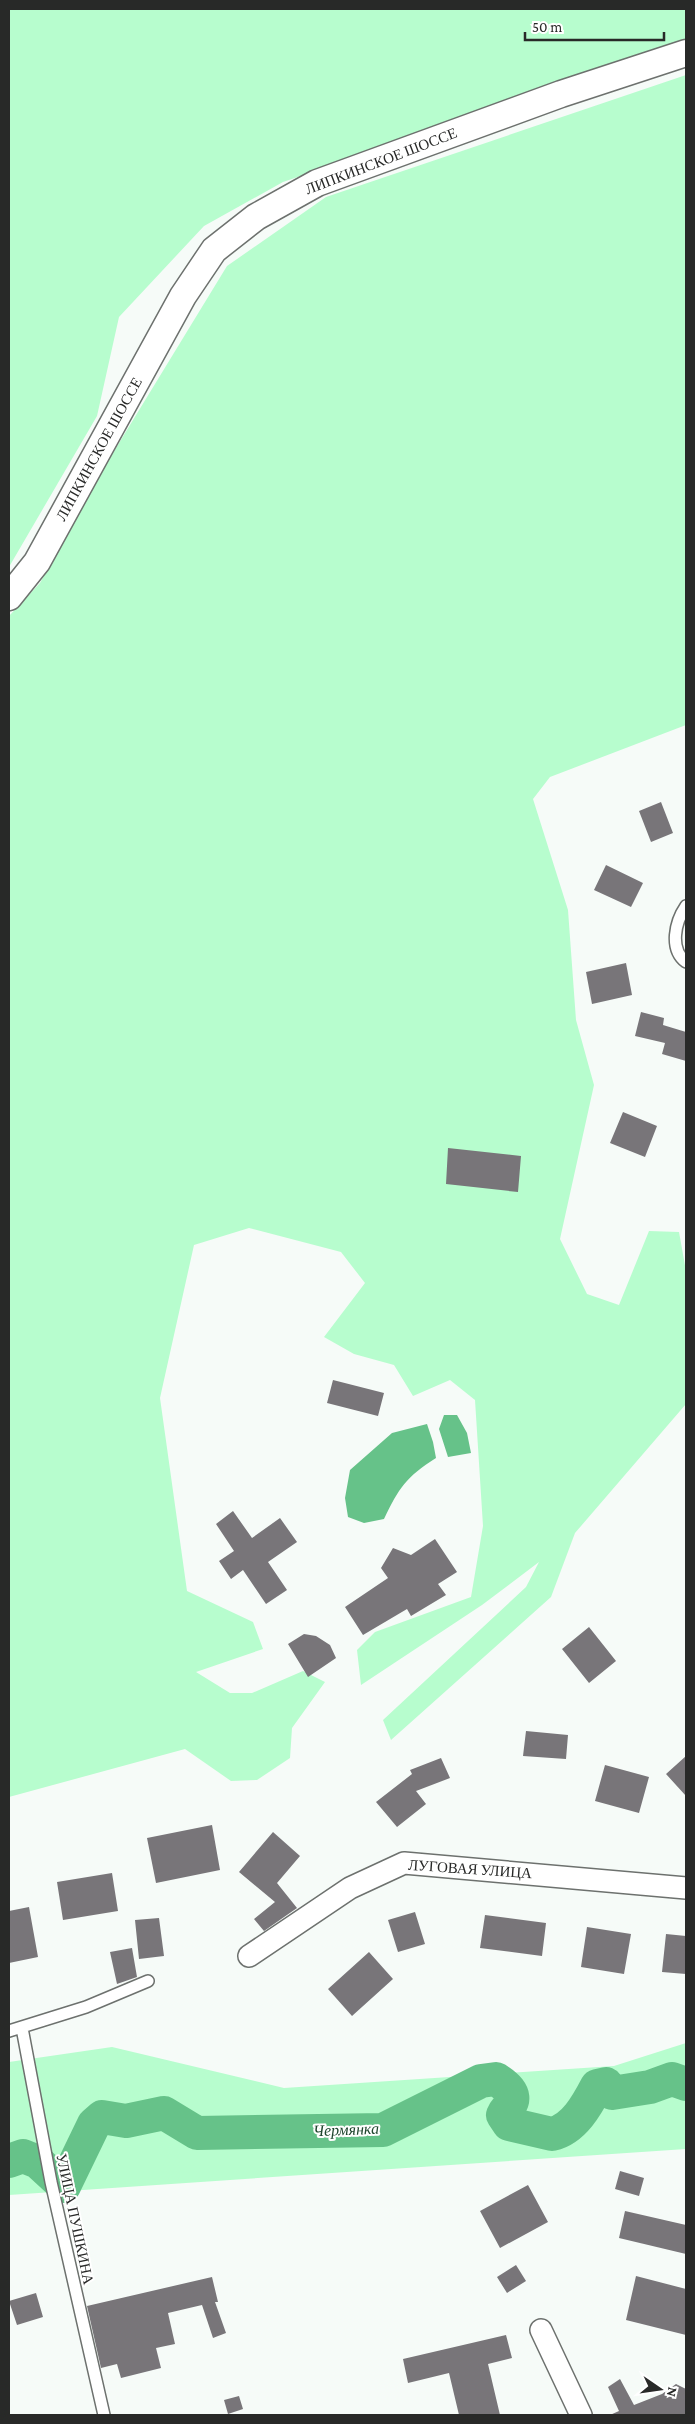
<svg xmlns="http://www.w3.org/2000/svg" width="695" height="2424" font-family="'Crimson Pro',serif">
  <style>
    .green { fill: #b7fdce }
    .water { fill: #66c289 }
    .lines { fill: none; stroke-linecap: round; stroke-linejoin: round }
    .river { stroke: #66c289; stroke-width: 34 }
    .building { fill: #787579 }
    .service-casing { stroke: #6d716e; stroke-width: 14 }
    .minor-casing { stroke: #6d716e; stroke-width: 24 }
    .tertiary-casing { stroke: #6d716e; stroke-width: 29 }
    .service { stroke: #fff; stroke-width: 11 }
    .minor { stroke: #fff; stroke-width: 21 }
    .tertiary { stroke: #fff; stroke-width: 26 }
    .labels { text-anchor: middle; stroke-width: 4; stroke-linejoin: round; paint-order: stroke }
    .street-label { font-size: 15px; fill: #282928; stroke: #fff }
    .water-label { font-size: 16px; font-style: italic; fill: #1f462e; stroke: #fff }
  </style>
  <rect width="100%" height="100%" fill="#f6fbf8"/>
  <path class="green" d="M9,9H686V45L283,182L204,226L119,317L97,416L9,567Z
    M686,75V725L550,777L533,799L568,910L576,1020L594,1085L560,1239L587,1294L619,1305L649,1231L679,1232L686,1271V1404L575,1533L551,1597L391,1740L383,1720L526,1587L539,1562L482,1605L361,1685L357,1650L375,1632L471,1597L483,1526L475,1400L450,1380L413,1396L394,1365L354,1354L324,1337L365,1283L341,1252L249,1228L194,1245L160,1398L187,1591L253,1622L263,1649L196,1672L230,1693H252L303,1671L325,1682L292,1728L290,1758L257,1780L231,1781L185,1749L9,1797V616L40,583L108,461L227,266L326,197Z
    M686,2043V2149L9,2195V2062L112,2047L284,2088L614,2066Z"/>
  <path class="water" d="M444,1415H457L467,1433L471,1453L448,1457L439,1429Z
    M427,1424L433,1442L436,1458C406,1477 399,1488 384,1519L364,1523L348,1517L345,1498L350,1470L392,1433Z"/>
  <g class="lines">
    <path class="river" d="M9,2161L23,2156L38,2162L64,2186L94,2124L102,2117L126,2121L164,2113L197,2133L383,2130L481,2081L496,2079C504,2084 518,2094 510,2105C507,2109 505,2110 503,2115L509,2124L552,2134C574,2129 587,2105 597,2086L606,2084L612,2093L650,2087L672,2079L686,2084"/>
  </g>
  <path class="building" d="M661,802L673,833L651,842L639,811Z
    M606,865L643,883L631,907L594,890Z
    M626,963L632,995L592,1004L586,972Z
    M641,1012L664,1018L663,1025L686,1032V1061L662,1054L665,1043L635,1036Z
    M623,1112L657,1126L645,1157L610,1143Z
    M448,1148L521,1156L518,1192L446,1184Z
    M333,1380L384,1393L378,1416L327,1403Z
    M233,1511L252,1538L280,1518L297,1542L268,1562L287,1590L266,1604L243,1570L231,1579L219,1561L234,1551L216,1524Z
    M435,1539L457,1572L438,1584L446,1595L411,1616L407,1609L363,1635L345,1607L388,1578L381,1568L393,1548L411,1555Z
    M589,1627L616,1661L589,1683L562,1649Z
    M304,1634L316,1636L330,1645L336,1658L308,1677L288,1644Z
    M526,1731L568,1735L566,1759L523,1756Z
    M686,1756V1796L666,1774Z
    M441,1758L450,1778L416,1791L426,1804L397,1827L376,1802L412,1774L410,1770Z
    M605,1765L649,1777L639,1813L595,1801Z
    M212,1825L220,1870L156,1883L147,1838Z
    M273,1832L300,1856L277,1883L297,1908L264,1931L254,1919L275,1902L239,1872Z
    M112,1873L118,1911L63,1920L57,1882Z
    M29,1907L38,1957L9,1963V1911Z
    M415,1912L425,1944L398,1952L388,1920Z
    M485,1915L546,1923L542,1956L480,1948Z
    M159,1918L164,1956L139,1959L135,1920Z
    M587,1927L631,1934L624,1974L581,1967Z
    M666,1934L686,1936V1974L662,1972Z
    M132,1948L137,1977L117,1984L110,1952Z
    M369,1952L393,1979L352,2016L328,1989Z
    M620,2171L644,2178L639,2196L615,2189Z
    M528,2185L548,2222L500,2248L480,2211Z
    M625,2211L686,2225V2254L619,2238Z
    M516,2265L526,2281L507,2293L497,2277Z
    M636,2276L686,2289V2335L626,2320Z
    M212,2277L218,2302H215L226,2333L213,2338L202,2305L168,2313L175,2344L156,2348L161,2368L121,2378L117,2364L101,2368L87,2306Z
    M36,2293L43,2317L17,2325L9,2301Z
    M506,2335L512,2358L488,2364L500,2415H459L449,2373L408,2383L403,2359Z
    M620,2379L634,2405L662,2394L676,2384L686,2389V2415H610L619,2411L608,2387Z
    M239,2396L243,2409L228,2414L224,2400Z"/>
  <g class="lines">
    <defs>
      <path id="service" d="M686,906C675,922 669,949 686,962
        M22,2028L51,2182L104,2415
        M9,2031L86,2007L148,1981"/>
      <path id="minor" d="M249,1956L350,1888L404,1863L686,1888
        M541,2330L581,2415"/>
      <path id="tertiary" d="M9,597L37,562L183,296L214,250L256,217L317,183L561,94L686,53"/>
    </defs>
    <use href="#service" class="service-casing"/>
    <use href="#minor" class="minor-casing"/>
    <use href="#tertiary" class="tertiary-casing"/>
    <use href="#service" class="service"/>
    <use href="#minor" class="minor"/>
    <use href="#tertiary" class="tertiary"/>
  </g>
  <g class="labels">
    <g class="street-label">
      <text transform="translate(381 161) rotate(-21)" y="5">ЛИПКИНСКОЕ ШОССЕ</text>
      <text transform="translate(99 449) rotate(-61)" y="5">ЛИПКИНСКОЕ ШОССЕ</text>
      <text transform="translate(470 1869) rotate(4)" y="5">ЛУГОВАЯ УЛИЦА</text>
      <text transform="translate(75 2219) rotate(78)" y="5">УЛИЦА ПУШКИНА</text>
    </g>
    <g class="water-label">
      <text transform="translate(346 2129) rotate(-2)" y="6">Чермянка</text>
    </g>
  </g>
  <rect width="695" height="2424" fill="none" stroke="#282928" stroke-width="20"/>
  <g transform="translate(660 2389) rotate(103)" stroke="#ffffff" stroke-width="4" paint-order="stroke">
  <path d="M0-4L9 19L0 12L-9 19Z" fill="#282928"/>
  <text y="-8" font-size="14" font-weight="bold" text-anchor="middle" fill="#282928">N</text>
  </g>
  <path d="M525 32v8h139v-8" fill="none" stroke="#282928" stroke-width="2.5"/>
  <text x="532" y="32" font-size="15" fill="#282928" stroke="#ffffff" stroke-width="4" paint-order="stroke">50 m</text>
</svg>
